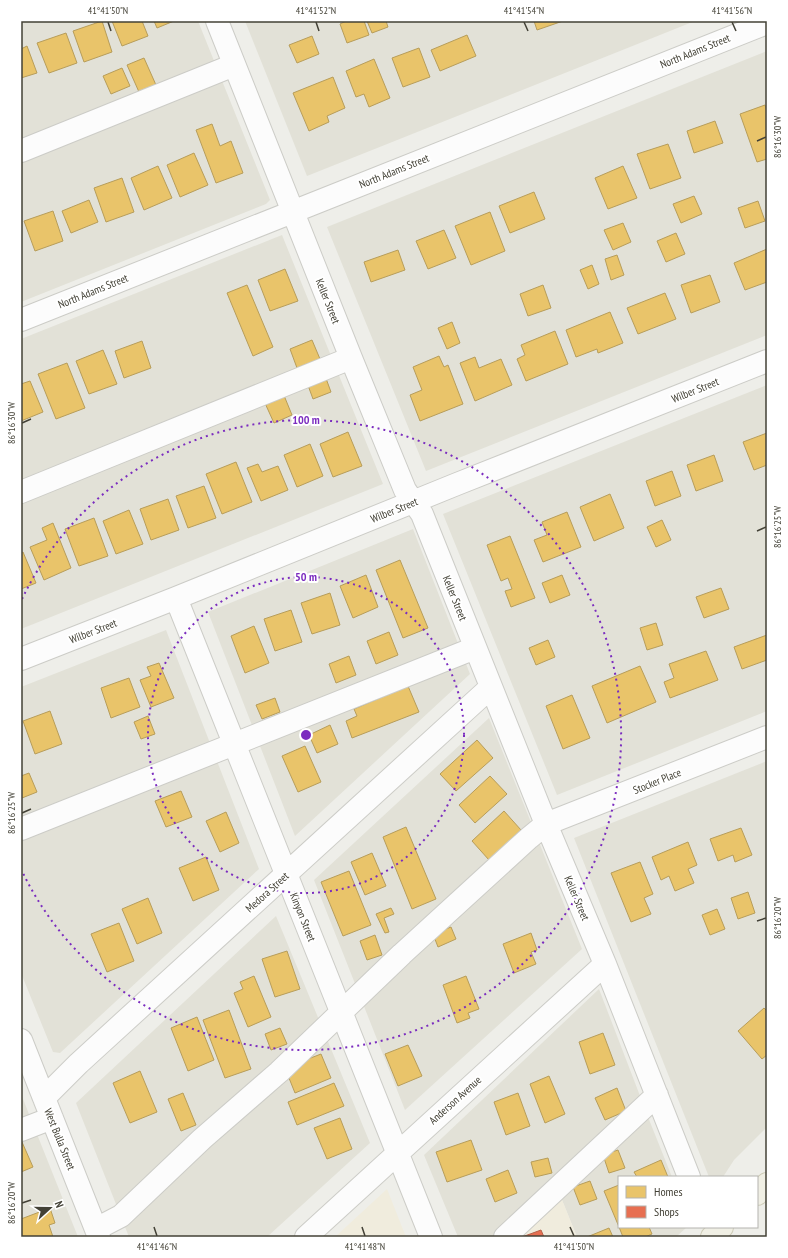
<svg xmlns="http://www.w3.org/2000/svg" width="788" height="1258" font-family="'PT Sans Narrow',sans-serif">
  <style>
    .residential { fill: #e2e1d7 }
    .commercial { fill: #f0ecdd }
    .homes { fill: #e9c46a; stroke: #b79d5a }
    .shops { fill: #e76f51; stroke: #b66149 }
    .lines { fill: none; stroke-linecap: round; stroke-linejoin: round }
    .minor-casing { stroke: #ccccc7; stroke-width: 24 }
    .major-casing { stroke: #cfcdb9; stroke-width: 24 }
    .minor { stroke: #fcfcfc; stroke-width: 22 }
    .major { stroke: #f0efe4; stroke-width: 22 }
    .ticks { fill: none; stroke: #434136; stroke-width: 1.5 }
    .ring { fill: none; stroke: #7b2cbf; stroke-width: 2; stroke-dasharray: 2 4 }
    .labels { text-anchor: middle; stroke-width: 4; stroke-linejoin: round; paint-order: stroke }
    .street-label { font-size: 11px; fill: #434136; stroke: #fff }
    .centre { fill: #7b2cbf; stroke: #fff; stroke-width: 2 }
    .ring-label { font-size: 12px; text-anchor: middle; font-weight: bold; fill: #7b2cbf; stroke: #fff; stroke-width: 4; stroke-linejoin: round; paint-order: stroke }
    .neatline { fill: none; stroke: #434136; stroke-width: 1.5 }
    .ticks-label { font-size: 10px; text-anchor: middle; fill: #434136 }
  </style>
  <rect width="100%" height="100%" fill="#eeeee9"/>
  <path class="residential" d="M21,21H198L270,200L266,204L21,302Z
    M245,21H695L307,176Z
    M767,51V335L426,471L327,227Z
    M282,235L383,484L21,629V339Z
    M767,385V711L557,795L443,514Z
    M413,529L470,674L295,836L208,612Z
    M166,630L259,869L60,1053L53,1052L21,973V687Z
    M489,718L582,949L405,1110L314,880Z
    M767,761V1127L734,1160L723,1177H709L574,838Z
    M276,916L370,1143L267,1237H129L76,1103Z
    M599,989L642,1101L498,1237H458L424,1155Z
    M21,1094L78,1237H21Z
    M646,1112L672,1177H619V1227H687L676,1237H577L560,1195Z"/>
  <path class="commercial" d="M387,1189L406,1237H335Z
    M560,1195L577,1237H514Z"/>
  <path class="homes" d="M102,21L112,52L84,62L73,31Z
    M112,21H142L148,36L122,46Z
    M154,21H174L157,28Z
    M346,21H364L369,35L347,43L340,24Z
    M367,21H386L388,27L372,33Z
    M534,21H563L537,30Z
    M66,33L77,63L49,73L37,43Z
    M467,35L476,56L440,71L431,50Z
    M312,36L319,54L297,63L289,45Z
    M27,46L37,73L21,78V49Z
    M419,48L430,77L403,87L392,58Z
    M144,58L156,85L139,92L127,65Z
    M374,59L390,98L369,107L364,94L356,97L346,71Z
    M122,68L130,86L111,94L103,76Z
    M333,77L345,108L327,116L329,122L309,131L293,93Z
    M765,105L767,112V159L757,162L740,114Z
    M715,121L723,143L694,153L687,131Z
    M212,124L220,146L231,141L243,173L216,183L196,130Z
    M668,144L681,178L650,189L637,154Z
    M194,153L208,185L180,197L167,165Z
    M158,166L172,198L144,210L131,178Z
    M623,166L637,198L608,209L595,178Z
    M122,178L134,212L106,222L94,188Z
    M534,192L545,219L510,233L499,206Z
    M694,196L702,214L681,223L673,204Z
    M89,200L98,222L71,233L62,211Z
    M758,201L765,221L745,228L738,208Z
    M53,211L63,241L35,251L24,221Z
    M490,212L505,251L471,265L455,226Z
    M623,223L631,242L613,250L604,230Z
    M444,230L456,258L428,269L416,241Z
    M676,233L685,254L666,262L657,241Z
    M767,249V282L745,290L734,263Z
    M398,250L405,270L371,282L364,262Z
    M617,255L624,275L611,280L605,259Z
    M592,265L599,284L588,289L580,270Z
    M285,269L298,301L270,311L258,280Z
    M710,275L720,302L691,313L681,285Z
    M247,285L273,347L253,356L227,293Z
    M543,285L551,308L528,316L520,294Z
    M665,293L676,319L638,334L627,308Z
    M610,312L623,343L598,353L597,349L576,357L566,330Z
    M452,322L460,343L447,349L438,328Z
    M555,331L568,364L526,381L517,359L525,355L521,345Z
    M312,340L320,359L297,368L290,349Z
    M142,341L151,368L124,378L115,351Z
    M103,350L117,384L89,394L76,361Z
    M439,356L444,367L448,365L463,404L420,421L410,395L422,390L413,367Z
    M475,357L479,368L501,359L512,385L475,401L460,363Z
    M67,363L85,408L56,419L38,374Z
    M324,373L331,392L313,399L306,380Z
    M30,381L43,412L21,421V384Z
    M283,393L292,415L274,423L264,401Z
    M348,432L362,466L333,477L320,444Z
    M767,433V465L754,470L743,442Z
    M310,444L323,476L297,487L284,455Z
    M714,455L723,481L696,491L687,465Z
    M236,462L252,502L222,514L206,474Z
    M258,464L262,472L278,466L288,490L261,501L247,468Z
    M672,471L681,496L655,506L646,481Z
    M204,486L216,518L188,528L176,496Z
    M610,494L624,528L594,541L580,507Z
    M168,499L179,530L151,540L140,509Z
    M129,510L143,544L116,554L103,521Z
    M567,512L581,547L543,562L534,540L547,535L542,522Z
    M94,518L108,556L79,566L65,529Z
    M662,520L671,540L656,547L647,527Z
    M53,523L71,568L44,580L30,547L47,540L42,528Z
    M510,536L535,598L511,607L505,591L512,589L508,578L501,581L487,545Z
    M23,552L36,583L21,589V553Z
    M400,560L428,628L403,638L376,570Z
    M366,575L378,607L353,618L340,586Z
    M562,575L570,595L550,603L542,583Z
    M721,588L729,609L704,618L696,597Z
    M330,593L340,625L312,634L301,603Z
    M291,610L302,642L275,651L264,619Z
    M656,623L663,645L647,650L640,628Z
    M254,626L269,663L245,673L231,636Z
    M389,632L398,655L376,664L367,641Z
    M767,635V660L742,669L734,647Z
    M548,640L555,657L536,665L529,648Z
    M706,651L718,680L670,698L664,682L674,678L669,664Z
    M349,656L356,675L336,683L329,664Z
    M159,663L174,698L151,707L140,680L151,676L147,667Z
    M640,666L656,702L607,723L592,686Z
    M129,678L140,707L111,718L101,688Z
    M408,686L419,712L352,738L346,721L357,716L354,709Z
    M572,695L590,738L563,749L546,706Z
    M275,698L280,712L262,719L256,705Z
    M50,711L62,744L35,754L23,721Z
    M148,716L155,734L141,739L134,722Z
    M330,725L338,744L317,753L309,735Z
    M477,740L493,758L456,791L440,774Z
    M305,746L321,782L298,792L282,756Z
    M29,773L37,792L22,798L21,795V776Z
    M490,776L507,794L475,823L459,805Z
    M181,791L192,817L166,827L155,801Z
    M504,811L521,830L489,860L472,841Z
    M226,812L239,843L220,852L206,821Z
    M406,827L436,899L412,909L383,837Z
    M741,828L752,855L735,862L733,855L718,861L710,839Z
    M688,842L697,865L688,869L694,883L675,891L669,876L661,880L652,857Z
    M372,853L386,886L365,895L351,862Z
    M206,857L219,890L193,901L179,868Z
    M640,862L653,894L644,898L651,914L631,922L611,873Z
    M349,871L371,925L343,936L321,882Z
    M748,892L755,913L738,919L731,898Z
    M148,898L162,933L137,944L122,909Z
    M391,908L394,914L384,918L389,932L385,933L376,914Z
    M717,909L725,929L710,935L702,915Z
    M119,923L134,961L107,972L91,934Z
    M451,927L456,939L438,947L433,934Z
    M531,933L537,950L531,952L536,964L514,973L503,944Z
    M375,935L382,955L367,960L360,941Z
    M287,951L300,989L275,997L262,959Z
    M254,976L271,1017L248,1027L234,993L243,989L240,982Z
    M466,976L479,1009L468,1013L470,1018L457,1023L443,985Z
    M764,1008L767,1011V1055L762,1059L738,1031Z
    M229,1010L251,1069L225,1078L203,1020Z
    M197,1017L214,1060L188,1071L171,1028Z
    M280,1028L287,1044L271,1050L265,1034Z
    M603,1033L615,1065L590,1074L579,1042Z
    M408,1045L422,1076L398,1086L385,1054Z
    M321,1054L331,1078L295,1093L285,1068Z
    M140,1071L157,1112L130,1123L113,1083Z
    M549,1076L565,1114L545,1123L530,1084Z
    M334,1083L344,1106L297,1125L288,1102Z
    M617,1088L626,1111L605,1120L595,1098Z
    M183,1093L196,1125L181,1131L168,1099Z
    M518,1093L530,1126L506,1135L494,1102Z
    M340,1118L352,1149L327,1159L314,1128Z
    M471,1140L482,1170L447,1182L436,1152Z
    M21,1142H22L33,1167L21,1172Z
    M618,1150L625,1168L609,1173L603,1155Z
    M548,1158L552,1173L535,1177L531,1162Z
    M661,1160L668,1177H637L634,1172Z
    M508,1170L517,1193L495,1202L486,1179Z
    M590,1181L597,1199L580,1205L573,1187Z
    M619,1185V1227L604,1191Z
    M50,1208L55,1223L49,1225L53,1237H21V1219Z
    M619,1227H649L652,1234L645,1237H623Z
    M609,1228L613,1237H587Z"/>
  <path class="shops" d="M541,1230L544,1237H522Z"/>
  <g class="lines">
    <defs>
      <path id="minor" d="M217,21L351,358L405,490L422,514L546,824L605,964L689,1177
        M21,151L234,65
        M21,320L767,23
        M21,492L351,358
        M176,598L431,1237
        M21,659L176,598L457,484L767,361
        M21,829L475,648
        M21,1040L99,1237
        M44,1098L79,1063L491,687
        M21,1130L52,1118
        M96,1229L121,1216L202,1139L279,1072L402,954L529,838L546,824L767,737
        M306,1237L605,964
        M505,1237L657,1095"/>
      <path id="major" d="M757,1194L767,1184
        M712,1237L722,1227"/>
    </defs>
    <use href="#minor" class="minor-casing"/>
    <use href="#major" class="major-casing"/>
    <use href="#minor" class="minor"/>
    <use href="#major" class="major"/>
  </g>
  <path class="ticks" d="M108,22L111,31M316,22L319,31M524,22L528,31M732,22L736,31M757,141L766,137M22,423L31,419M757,531L766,527M22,813L31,809M757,921L766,918M22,1203L31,1200M154,1227L157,1236M362,1227L365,1236M570,1227L574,1236"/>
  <g class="ring">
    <circle cx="306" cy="735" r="158"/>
    <path d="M22 599A315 315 0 1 1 22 871"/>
  </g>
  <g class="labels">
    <g class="street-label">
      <text transform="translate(695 51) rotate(-22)" y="4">North Adams Street</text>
      <text transform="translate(394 171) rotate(-22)" y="4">North Adams Street</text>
      <text transform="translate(93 291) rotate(-22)" y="4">North Adams Street</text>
      <text transform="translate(328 301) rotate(68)" y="4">Keller Street</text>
      <text transform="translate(695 390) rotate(-22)" y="4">Wilber Street</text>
      <text transform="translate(394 510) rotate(-22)" y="4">Wilber Street</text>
      <text transform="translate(455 598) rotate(68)" y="4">Keller Street</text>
      <text transform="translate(93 631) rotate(-21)" y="4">Wilber Street</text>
      <text transform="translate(657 781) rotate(-22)" y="4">Stocker Place</text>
      <text transform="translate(267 892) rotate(-42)" y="4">Medora Street</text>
      <text transform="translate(577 898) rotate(67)" y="4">Keller Street</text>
      <text transform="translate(303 917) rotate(68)" y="4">Kinyon Street</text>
      <text transform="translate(455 1100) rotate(-42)" y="4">Anderson Avenue</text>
      <text transform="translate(60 1139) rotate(68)" y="4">West Bulla Street</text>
    </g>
  </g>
  <circle cx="306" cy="735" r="6" class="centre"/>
  <g class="ring-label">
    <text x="306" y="424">100 m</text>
    <text x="306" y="581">50 m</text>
  </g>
  <rect width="788" height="1258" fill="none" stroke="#ffffff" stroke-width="44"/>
  <rect x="618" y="1176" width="140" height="52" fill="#ffffff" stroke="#b4b3af"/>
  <rect x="626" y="1186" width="20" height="12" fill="#e9c46a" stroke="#b4b3af"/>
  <text x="654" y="1196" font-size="12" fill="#434136">Homes</text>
  <rect x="626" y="1206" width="20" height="12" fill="#e76f51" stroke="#b4b3af"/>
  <text x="654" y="1216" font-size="12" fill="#434136">Shops</text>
  <g transform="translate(50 1208) rotate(69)" stroke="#ffffff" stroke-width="3" paint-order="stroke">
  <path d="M0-3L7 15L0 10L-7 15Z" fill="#434136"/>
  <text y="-6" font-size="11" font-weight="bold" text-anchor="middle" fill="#434136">N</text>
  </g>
  <rect x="22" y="22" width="744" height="1214" class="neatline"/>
  <g class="ticks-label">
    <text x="108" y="14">41°41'50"N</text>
    <text x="316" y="14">41°41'52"N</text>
    <text x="524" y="14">41°41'54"N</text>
    <text x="732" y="14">41°41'56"N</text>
    <text transform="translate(777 137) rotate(-90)" y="4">86°16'30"W</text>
    <text transform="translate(11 423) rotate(-90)" y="4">86°16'30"W</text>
    <text transform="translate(777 527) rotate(-90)" y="4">86°16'25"W</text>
    <text transform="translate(11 813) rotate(-90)" y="4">86°16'25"W</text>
    <text transform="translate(777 918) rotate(-90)" y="4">86°16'20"W</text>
    <text transform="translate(11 1203) rotate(-90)" y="4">86°16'20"W</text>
    <text x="157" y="1250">41°41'46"N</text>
    <text x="365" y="1250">41°41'48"N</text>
    <text x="574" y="1250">41°41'50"N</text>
  </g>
</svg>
